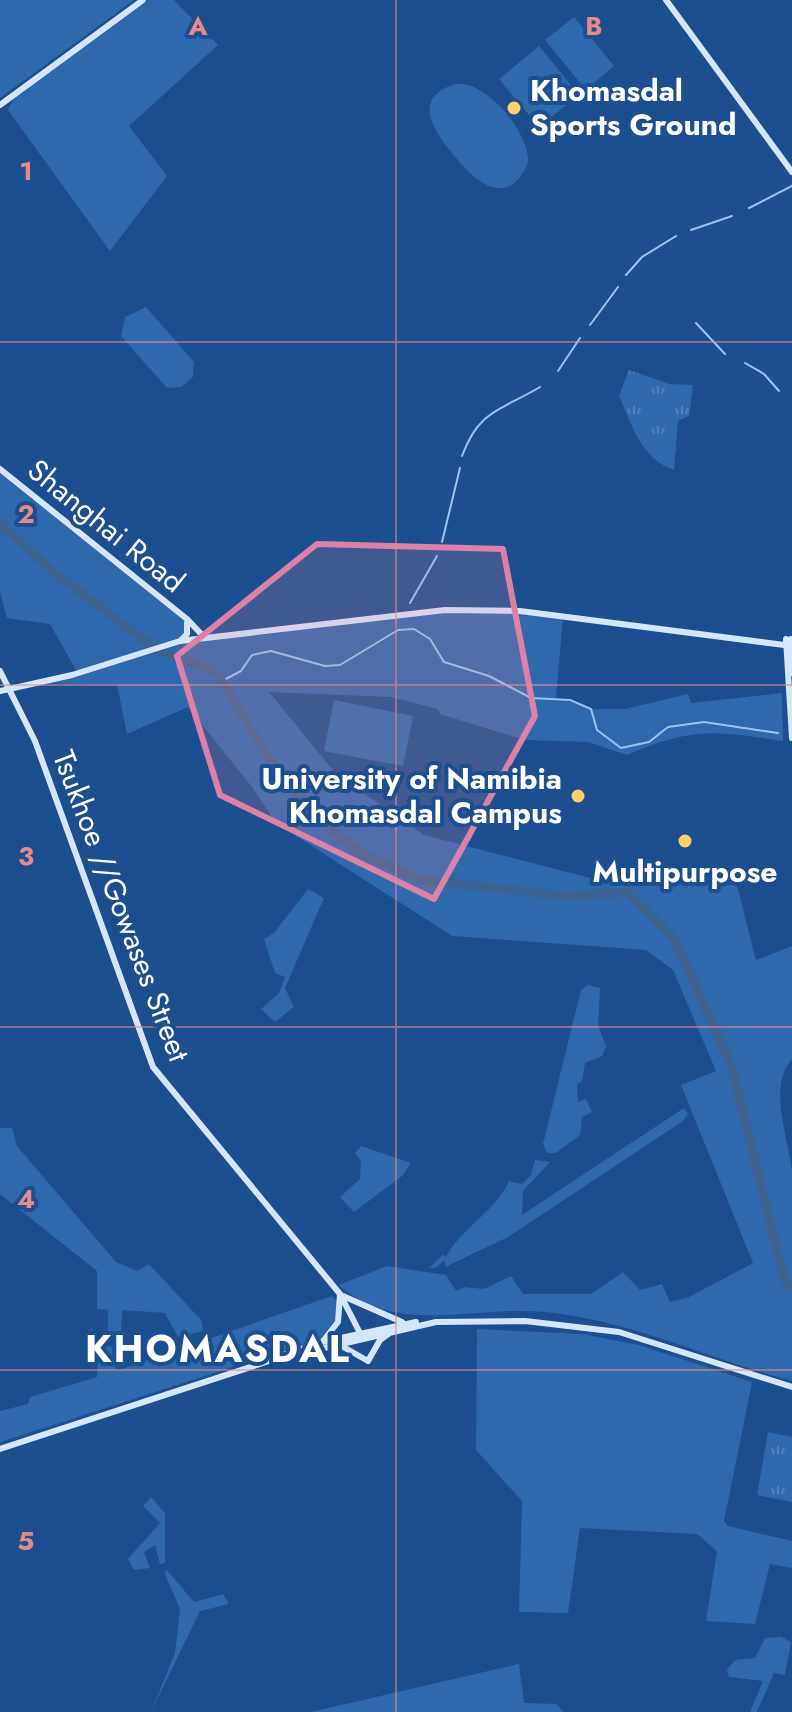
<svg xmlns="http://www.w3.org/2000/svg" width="792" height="1712" font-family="Jost,sans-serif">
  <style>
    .grass { fill: #2e69ad }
    .park { fill: url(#park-tufts) }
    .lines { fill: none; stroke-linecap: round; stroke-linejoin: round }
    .stream { stroke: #9cc4f0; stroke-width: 2 }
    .river { stroke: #3c6290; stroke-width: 9 }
    .secondary { stroke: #d6e6fa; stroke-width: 6 }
    .marked { fill: #dd80a5; fill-opacity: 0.2; stroke: #dd80a5; stroke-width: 6; stroke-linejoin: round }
    .grid { fill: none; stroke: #e88989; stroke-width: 2; stroke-opacity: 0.55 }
    .poi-dot { fill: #ffd166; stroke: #1b4f8f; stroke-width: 3 }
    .labels { text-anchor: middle; stroke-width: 8; stroke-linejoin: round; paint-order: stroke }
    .poi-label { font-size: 30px; font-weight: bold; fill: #fff; stroke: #1b4f8f; text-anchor: start }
    .street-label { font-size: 30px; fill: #fff; stroke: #1b4f8f }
    .district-label { font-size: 38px; font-weight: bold; letter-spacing: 2px; fill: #fff; stroke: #1b4f8f }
    .grid-label { font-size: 26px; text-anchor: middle; font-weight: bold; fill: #e88989; stroke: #1b4f8f; stroke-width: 8; stroke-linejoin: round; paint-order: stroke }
  </style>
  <defs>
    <pattern id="park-tufts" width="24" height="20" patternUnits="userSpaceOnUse" patternTransform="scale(2)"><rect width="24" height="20" fill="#2e69ad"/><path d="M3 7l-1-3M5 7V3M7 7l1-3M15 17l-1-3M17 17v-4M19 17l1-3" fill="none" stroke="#4d80b9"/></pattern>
  </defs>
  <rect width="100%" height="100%" fill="#1b4f8f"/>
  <path class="grass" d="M0,0H134L0,98Z
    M149,0H174L218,45L129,126L167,176L110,251L8,110L14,98Z
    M574,17L614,66L586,90L545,40Z
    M539,46L579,95L539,127L499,79Z
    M456,84C486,80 531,134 528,163C509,208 477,184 456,158C436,134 408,98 456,84Z
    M146,307L194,362L193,377L181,387L167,388L121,336L125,317Z
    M0,469L184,618L187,623L184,637L445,610L563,616L556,697L591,709H625L688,694L691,703L782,693L783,741C716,731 691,727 627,755L588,742L525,740L440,714L438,709L391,697L269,692L336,774L424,835L606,882L737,885L756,960L792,946V1059C767,1086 789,1139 792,1172C792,1240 792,1312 792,1381C710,1359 630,1320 544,1312C473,1305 398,1337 339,1285L387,1266L446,1275L456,1291L464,1287L484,1289L511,1276L523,1294H591L623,1272L640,1290L662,1284L670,1302L689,1297L753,1263L681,1085L716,1071L673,970L646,950L452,936L276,823L252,787L188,707L127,734L117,685L33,683L77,672L50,624L7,618L0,592Z
    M334,700L413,716L403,766L324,751Z
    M308,889L324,898L285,988L294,1007L275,1022L261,1009L279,993L285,977L275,973L264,939L274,933Z
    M588,985L600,988L598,1026L606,1046L602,1056L585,1063L582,1081L577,1084L578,1102L586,1099L592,1112L582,1117L580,1135L556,1153H547L543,1144L581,990Z
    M684,1108L688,1114L683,1121L508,1237L445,1267V1260L435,1268H429L443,1255L446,1257C462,1227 497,1210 509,1181L522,1184L531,1175L535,1160L550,1162L523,1191L522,1215Z
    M0,1128H12L17,1146L116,1262L137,1271L149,1264L202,1321L203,1331L178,1337L165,1313L122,1310L121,1337L108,1336V1310L97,1309V1271L0,1194Z
    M361,1146L411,1163L402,1176L354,1212L340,1197L360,1179L361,1161L355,1153Z
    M332,1296L337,1301V1318L320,1339L0,1442V1411L28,1404L30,1397L97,1377L99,1345L115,1347L116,1371Z
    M477,1329L582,1334L639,1345L752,1382L724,1521L728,1526L792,1541V1568L770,1564L755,1624L706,1621L717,1551L697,1534L580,1528L568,1613L519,1612L522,1501L476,1450Z
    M151,1497L165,1513V1563L160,1564L155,1545L144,1552L150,1568L134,1570L128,1559L160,1523L143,1506Z
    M167,1570L194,1602L223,1594L229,1604L200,1611L151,1712L175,1653L180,1609L164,1572Z
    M781,1637L791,1642L785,1675L774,1673L757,1712H750L763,1681L729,1677L727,1670L735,1660L755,1658L765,1638Z
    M519,1664L524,1703L557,1704L563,1712H311Z"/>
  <path class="park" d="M629,370L670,384L693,385L689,416L678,421L674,470C641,459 632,425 619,396Z
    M768,1432L792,1437V1502L757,1495Z"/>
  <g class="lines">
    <path class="stream" d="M749,208L792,186
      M691,230L732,216
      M626,275L642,257L676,236
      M696,323L725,354
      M590,325L618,287
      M745,363L764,374L779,391
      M558,371L580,338
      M462,456C479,409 502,410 540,387
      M442,542L460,468
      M410,603L437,556
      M222,681L241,671L252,655L271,651L325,666L340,665L398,630L414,629L430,639L444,662L489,676L531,698L570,700L591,709L597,730L621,748L649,742L668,727L704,722L778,733"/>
    <path class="river" d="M0,524L55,573L156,649L216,672L274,766L306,811L364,855L422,880L567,896L627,892L675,940L732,1068L784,1279L792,1287"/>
    <path class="secondary" d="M666,0L792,172
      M0,105L143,0
      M0,469L187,619L204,637
      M786,639L792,738
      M791,639L792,673
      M180,641L187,634V623
      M0,671L35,741L153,1067L340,1294L362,1337
      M0,691L72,675L180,641L445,610L520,611L792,646
      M343,1296L402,1322
      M323,1341L338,1322L340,1294
      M338,1344L368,1361L380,1340L391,1332
      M276,1357L322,1342L416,1322
      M0,1449L269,1361L436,1322L525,1321L619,1332L792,1387"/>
  </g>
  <path class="marked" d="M317,544L503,549L535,716L434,899L220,795L177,656Z"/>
  <path class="grid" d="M396,0V1712M0,342H792M0,685H792M0,1027H792M0,1370H792"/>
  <g class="poi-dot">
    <circle cx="514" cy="108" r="8"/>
    <circle cx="578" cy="796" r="8"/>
    <circle cx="685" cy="841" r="8"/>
  </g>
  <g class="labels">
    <g class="poi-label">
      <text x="530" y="101">Khomasdal<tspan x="530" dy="34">Sports Ground</tspan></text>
      <text x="562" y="789" text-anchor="end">University of Namibia<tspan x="562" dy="34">Khomasdal Campus</tspan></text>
      <text x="685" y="882" text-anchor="middle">Multipurpose</text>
    </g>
    <g class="street-label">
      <text transform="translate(106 526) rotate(39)" y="10">Shanghai Road</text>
      <text transform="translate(121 906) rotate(69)" y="10">Tsukhoe //Gowases Street</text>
    </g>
    <g class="district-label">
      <text x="218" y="1362">KHOMASDAL</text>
    </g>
  </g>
  <g class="grid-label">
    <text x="198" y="35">A</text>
    <text x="594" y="35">B</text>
    <text x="26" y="180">1</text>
    <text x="26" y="523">2</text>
    <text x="26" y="865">3</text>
    <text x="26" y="1208">4</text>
    <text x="26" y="1550">5</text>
  </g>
</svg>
